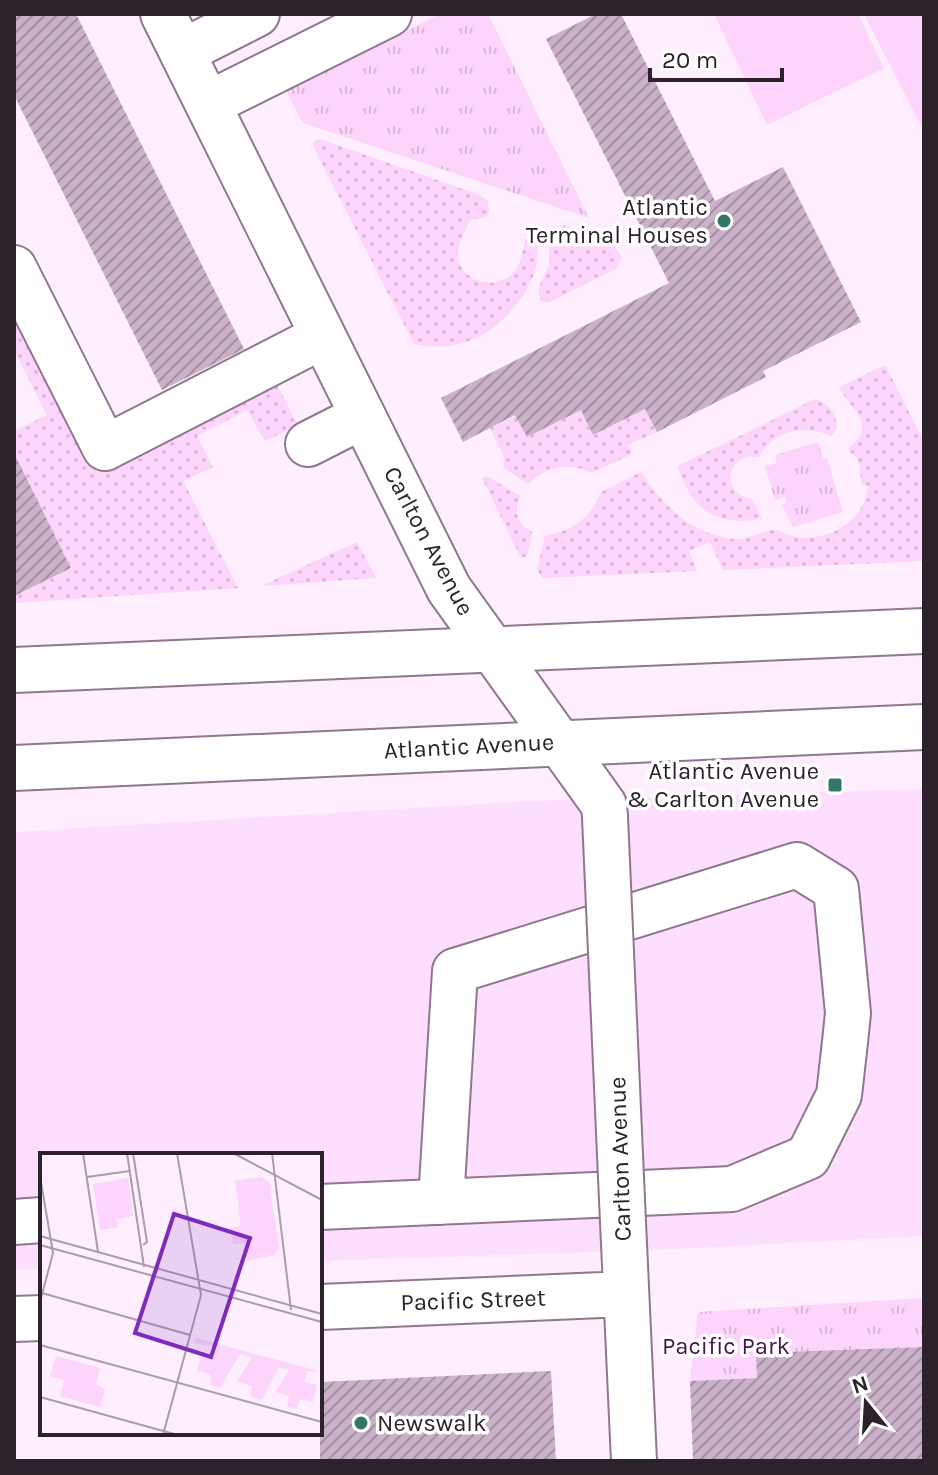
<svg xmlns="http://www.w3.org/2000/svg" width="938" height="1475" font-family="Karla,sans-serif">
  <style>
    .built { fill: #fedefe }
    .grass { fill: url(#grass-dots) }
    .park { fill: url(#park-tufts) }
    .pitch { fill: #fcd4fc }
    .building { fill: url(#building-hatch) }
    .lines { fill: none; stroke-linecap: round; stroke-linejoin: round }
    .minor-casing { stroke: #8f788f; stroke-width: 48 }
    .major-casing { stroke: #8f788f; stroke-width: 48 }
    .minor { stroke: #fff; stroke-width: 44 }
    .major { stroke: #fff; stroke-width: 44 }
    .minor-bridge-casing { stroke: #8f788f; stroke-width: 48; stroke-linecap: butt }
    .minor-bridge { stroke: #fff; stroke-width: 44 }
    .poi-dot { fill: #347667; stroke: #fff; stroke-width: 3 }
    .labels { text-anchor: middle; stroke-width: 7; stroke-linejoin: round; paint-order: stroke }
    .poi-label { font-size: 24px; fill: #2b222b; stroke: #fff; text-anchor: end }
    .street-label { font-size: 24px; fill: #2b222b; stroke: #fff }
    .park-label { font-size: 24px; fill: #49144b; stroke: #fff }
    .inset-road { fill: none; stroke: #aa9caa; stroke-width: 2 }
    .view { fill: #7b2cbf; fill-opacity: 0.15; stroke: #7b2cbf; stroke-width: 4 }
    .inset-edge { fill: none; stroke: #2b222b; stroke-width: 4 }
  </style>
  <defs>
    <pattern id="grass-dots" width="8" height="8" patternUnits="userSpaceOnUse" patternTransform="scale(2)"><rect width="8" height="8" fill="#fcd4fc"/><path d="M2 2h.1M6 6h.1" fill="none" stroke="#d8b6d8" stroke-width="1.8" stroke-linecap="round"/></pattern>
    <pattern id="park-tufts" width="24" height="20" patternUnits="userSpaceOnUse" patternTransform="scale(2)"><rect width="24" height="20" fill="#fcd4fc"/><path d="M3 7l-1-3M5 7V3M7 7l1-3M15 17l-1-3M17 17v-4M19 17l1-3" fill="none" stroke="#d8b6d8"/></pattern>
    <pattern id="building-hatch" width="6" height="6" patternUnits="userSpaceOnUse" patternTransform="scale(2)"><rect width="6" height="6" fill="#cab1c9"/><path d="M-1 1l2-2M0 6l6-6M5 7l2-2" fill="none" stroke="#a490a3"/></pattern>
  </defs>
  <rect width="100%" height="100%" fill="#feeefe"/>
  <path class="built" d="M924,789V1236L657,1250L320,1261V1155H42V1269L14,1270V832L531,801Z"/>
  <path class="grass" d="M320,139L477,194L488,201L489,211L486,217L470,220C465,231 457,243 458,256C460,284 501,292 516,269C522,260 523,250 525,239L531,236C555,266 507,324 480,336C458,347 437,349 414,344L314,148L313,143Z
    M564,225L611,242L622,257L617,268L547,303L541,300C534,287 546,277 549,263C550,254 549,246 547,237L554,227Z
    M14,308L92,465L272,375L298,425L265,441L247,410L197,436L213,467L183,481L238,588L14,603V596L71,568L14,453V431L47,415L14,350Z
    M885,365L924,442V561L723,570L710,542L689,551L697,571L542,578L537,569L545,536C573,530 591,519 601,492L641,472C663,506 694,537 738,539C751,539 761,531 773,530C780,529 789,536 796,537C829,542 865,521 868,486L862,485L858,460L848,449C880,423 850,410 839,387Z
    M815,399C831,406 836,412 837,429L831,436C804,424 774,430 759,457C727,451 718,494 752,499L762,519C717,526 691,511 678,466Z
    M645,409L657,432L628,445L632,454L592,473C568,461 546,466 528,484L504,468V456L490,428L516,416L527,437L581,410L593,435Z
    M487,476L520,496C514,513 516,523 532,532L527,556L521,558L482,478Z
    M357,542L376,578L261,586Z"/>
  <path class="park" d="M440,14H488L589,218L303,123L286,91Z
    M818,442L823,459L827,458L843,512L793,527L782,505L787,503L785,497L775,500L765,466L777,463L775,455Z
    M924,1298V1347L757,1353V1378L690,1381L698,1312Z"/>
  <path class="pitch" d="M714,14H858L884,68L767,125Z
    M864,14H924V132Z"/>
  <path class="building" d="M14,14H76L244,349L162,390L14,95Z
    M596,14H621L715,201L783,167L861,322L763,371L766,377L657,432L645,409L593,435L581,410L527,437L515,415L463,442L441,398L669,283L546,39Z
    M14,453L71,568L14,596Z
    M924,1347V1461H693L690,1381L757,1378L756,1353Z
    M551,1371L556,1461H320V1382Z"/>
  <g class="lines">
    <defs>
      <path id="minor" d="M163,14L449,589L604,805L605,817
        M182,52L257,14
        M208,104L389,14
        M14,268L105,448L323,336
        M308,444L363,416
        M320,1207L732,1189L808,1157L839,1095L845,1042L848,1013L836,889L797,865L455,971L441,1202
        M14,1222L42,1220
        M623,1222L634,1461
        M320,1307L626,1294
        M14,1319L42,1318"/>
      <path id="major" d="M14,670L924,631
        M14,768L924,727"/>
    </defs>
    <use href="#minor" class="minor-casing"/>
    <use href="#major" class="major-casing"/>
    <use href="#minor" class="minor"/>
    <use href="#major" class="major"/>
    <defs>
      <path id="minor-bridge" d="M605,817L623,1222"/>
    </defs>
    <use href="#minor-bridge" class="minor-bridge-casing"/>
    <use href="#minor-bridge" class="minor-bridge"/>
  </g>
  <g class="poi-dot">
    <circle cx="724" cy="221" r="8"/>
    <rect x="827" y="777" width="16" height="16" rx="4"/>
    <circle cx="361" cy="1423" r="8"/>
  </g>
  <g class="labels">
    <g class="poi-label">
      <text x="708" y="215">Atlantic<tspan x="708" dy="28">Terminal Houses</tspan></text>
      <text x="819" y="779">Atlantic Avenue<tspan x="819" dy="28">&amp; Carlton Avenue</tspan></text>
      <text x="377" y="1431" text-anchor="start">Newswalk</text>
    </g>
    <g class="street-label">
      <text transform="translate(429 541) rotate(62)" y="8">Carlton Avenue</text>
      <text transform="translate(469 746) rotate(-3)" y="8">Atlantic Avenue</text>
      <text transform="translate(620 1159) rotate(-92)" y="8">Carlton Avenue</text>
      <text transform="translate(473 1300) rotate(-2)" y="8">Pacific Street</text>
    </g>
    <g class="park-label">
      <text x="726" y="1354">Pacific Park</text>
    </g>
  </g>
  <g transform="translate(40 1153)">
    <rect width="282" height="282" fill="#feeefe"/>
    <path d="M88,25L93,63L77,66L78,74L60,77L53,31ZM156,185L282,219L267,218L264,229L277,232L273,249L260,246L257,256L247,253L249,243L236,239L249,217L239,214L222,247L210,243L212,233L197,228L212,205L200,201L180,235L170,232L171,221L157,218L162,201L172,204L175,194L153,190ZM16,203L60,215L56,231L65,236L60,254L20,243L24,227L10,223Z" fill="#fcd4fc"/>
    <path d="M221,24L229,29L239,95L234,102L207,108L204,90L193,91L190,75L201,73L195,28Z" fill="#fcd4fc"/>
    <path class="inset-road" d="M43,0L58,99M87,0L104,114M93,0L107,89L103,92M193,0L282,47M232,0L251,157M0,23L13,100L0,149M47,24L90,18M0,83L282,161M0,92L282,169M2,140L150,182M0,192L282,269M0,244L138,282M123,282L161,142L137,0"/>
    <path class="view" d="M134,61L210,85L171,204L95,180Z"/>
    <rect width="282" height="282" class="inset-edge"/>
  </g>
  <rect width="938" height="1475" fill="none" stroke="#2b222b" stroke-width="32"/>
  <g transform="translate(866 1403) rotate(342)" stroke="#ffffff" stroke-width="6" paint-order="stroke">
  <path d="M0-6L14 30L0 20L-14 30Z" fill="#2b222b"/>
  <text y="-12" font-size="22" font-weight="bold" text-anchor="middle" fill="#2b222b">N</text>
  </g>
  <path d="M650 68v12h132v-12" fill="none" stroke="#2b222b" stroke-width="4"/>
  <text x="662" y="68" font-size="24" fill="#2b222b" stroke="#ffffff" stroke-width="6" paint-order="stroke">20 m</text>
</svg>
